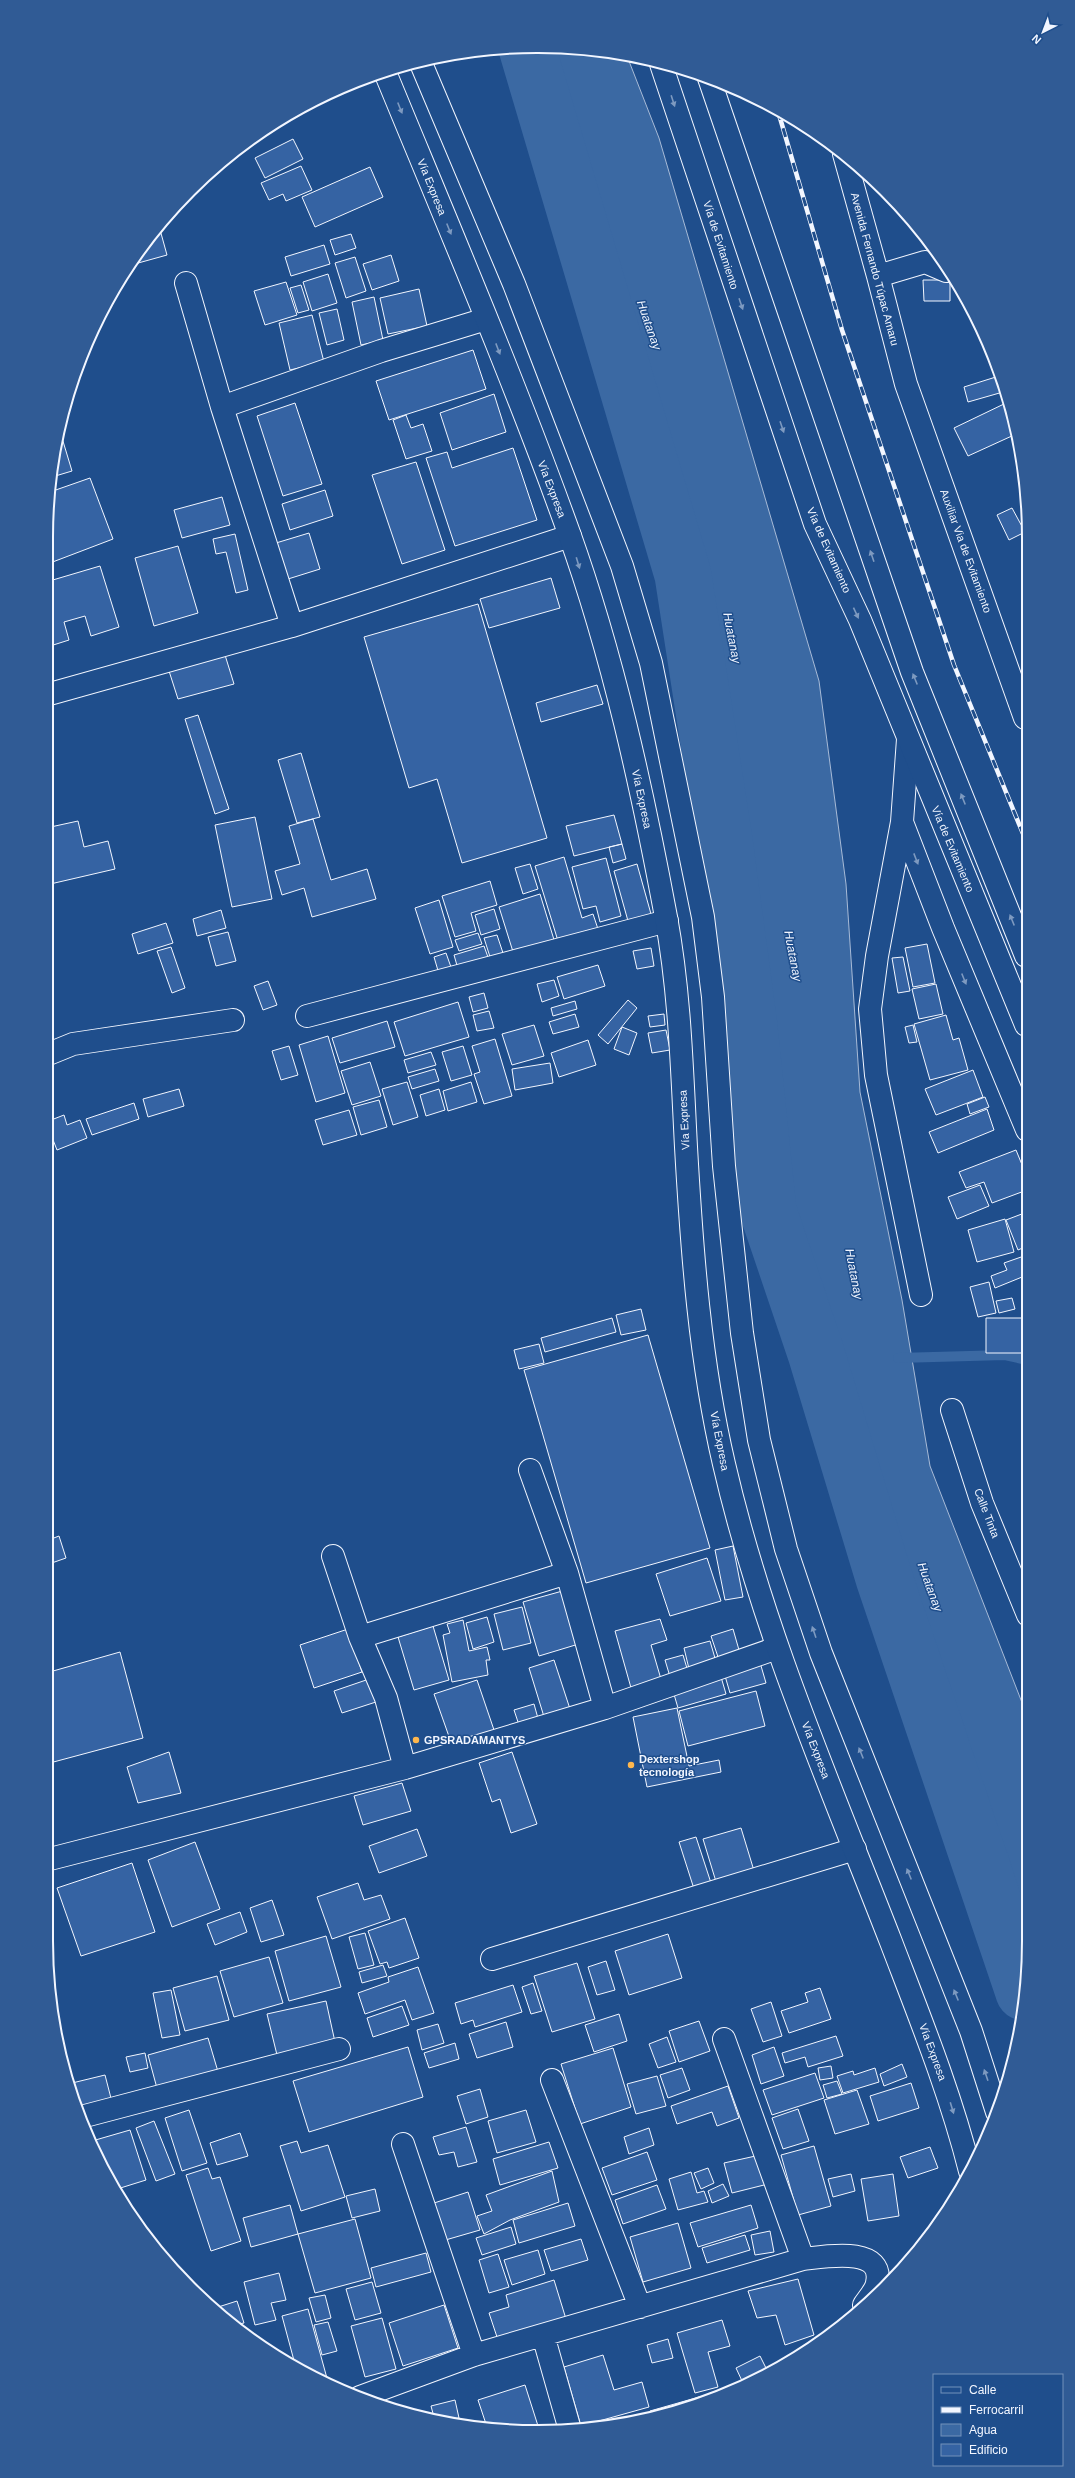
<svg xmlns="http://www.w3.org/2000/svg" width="1075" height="2478" font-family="Helvetica,sans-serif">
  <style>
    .water { fill: #3b69a3; stroke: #a8bbd7 }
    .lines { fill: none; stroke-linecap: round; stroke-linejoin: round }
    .stream { stroke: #3b69a3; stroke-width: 10 }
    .river { stroke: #3b69a3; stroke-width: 57 }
    .building { fill: #3563a3; stroke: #f2f6ff }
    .minor-casing { stroke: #f2f6ff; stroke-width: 24 }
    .primary-casing { stroke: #f2f6ff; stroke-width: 24 }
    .trunk-casing { stroke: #f2f6ff; stroke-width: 24 }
    .minor { stroke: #1f4e8c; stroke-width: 22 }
    .primary { stroke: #1f4e8c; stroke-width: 22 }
    .trunk { stroke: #1f4e8c; stroke-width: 22 }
    .rail-casing { stroke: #f2f6ff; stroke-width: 4.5 }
    .rail { stroke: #1f4e8c; stroke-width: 3; stroke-dasharray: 9; stroke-linecap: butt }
    .oneway { fill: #7e9ac0 }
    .poi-dot { fill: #ffb74d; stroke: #1f4e8c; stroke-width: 1.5 }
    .labels { text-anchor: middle; stroke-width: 3; stroke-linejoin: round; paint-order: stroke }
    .street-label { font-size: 11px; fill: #f2f6ff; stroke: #1f4e8c }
    .poi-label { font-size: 11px; font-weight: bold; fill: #f2f6ff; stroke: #1f4e8c; text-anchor: start }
    .water-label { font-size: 12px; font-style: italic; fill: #f2f6ff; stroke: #1f4e8c }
    .rim { fill: none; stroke: #f2f6ff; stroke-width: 2 }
  </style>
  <rect width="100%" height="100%" fill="#1f4e8c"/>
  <path class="water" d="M527,48L602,50L627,56L659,138L819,681L846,884L860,1092L902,1300L930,1466L1028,1718L1029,1940L1024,1992L884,1578L816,1353L768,1211L749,1026L724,840L683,575Z"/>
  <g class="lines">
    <path class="stream" d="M898,1358L1005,1355L1027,1360"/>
    <path class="river" d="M527,48L683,575L724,840L749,1026L768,1211L816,1353L884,1578L1024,1992"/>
  </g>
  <path class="building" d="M293,139L303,159L265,178L255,158Z
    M301,166L312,190L286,201L283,194L269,200L261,183Z
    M370,167L383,197L315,227L302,197Z
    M159,226L167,255L131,265Z
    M351,234L356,248L335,255L330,240Z
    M324,245L330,264L291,276L285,257Z
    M391,255L399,281L372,290L363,264Z
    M355,257L366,291L346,298L335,263Z
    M328,274L337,303L312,311L303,282Z
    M923,280H950V301H924Z
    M286,282L297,315L265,325L254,291Z
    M301,285L309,310L298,313L290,288Z
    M419,289L427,326L388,334L380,298Z
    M374,297L383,340L361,345L352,302Z
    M337,309L344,340L327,345L319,313Z
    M312,315L324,362L290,370L279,323Z
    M473,350L486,389L389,420L376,381Z
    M999,376L1003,392L968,402L964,387Z
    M494,394L506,432L452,450L440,413Z
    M295,403L322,484L283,496L257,416Z
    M1006,403L1014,435L968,456L954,428Z
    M406,415L411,428L423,424L432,451L406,459L393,420Z
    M59,428L72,471L52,477L55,442Z
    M513,448L537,520L455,546L426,458L447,452L452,468Z
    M416,462L445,550L402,564L372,475Z
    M90,478L113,539L50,563L46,551V537L50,492Z
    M325,490L333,516L290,530L282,504Z
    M222,497L230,525L182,538L174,510Z
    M1012,508L1025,532L1009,540L997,515Z
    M309,533L320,569L288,579L276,543Z
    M235,534L248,590L236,593L226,552L216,554L213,539Z
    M178,546L198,613L154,626L135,558Z
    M100,566L119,627L91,636L85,616L64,622L69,640L47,647L46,582Z
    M551,578L560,608L489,628L480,599Z
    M478,604L547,838L462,863L437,779L409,788L364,637Z
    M225,655L234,684L178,699L169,671Z
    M597,685L603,704L541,722L536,703Z
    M198,715L229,809L215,814L185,719Z
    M301,753L320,817L297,823L278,760Z
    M614,815L622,844L574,856L566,826Z
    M255,817L272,899L232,907L215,825Z
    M313,819L331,880L367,869L376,899L312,917L304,888L282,895L275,871L300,864L289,826Z
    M78,821L84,847L108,841L115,869L46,885V828Z
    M622,844L626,859L613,863L609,847Z
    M564,857L582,918L593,914L598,929L558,941L535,866Z
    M606,858L621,916L600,922L596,906L583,909L572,867Z
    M530,864L538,889L523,894L515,868Z
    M637,864L651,914L628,921L614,871Z
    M490,881L497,905L471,913L476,931L455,937L442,896Z
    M540,894L555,943L514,955L499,907Z
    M439,900L453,947L430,954L415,908Z
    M494,909L500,929L481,935L475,915Z
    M221,910L226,928L197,936L193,919Z
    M166,923L173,943L138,954L132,934Z
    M228,932L236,961L216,966L208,937Z
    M478,933L482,944L459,951L455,940Z
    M497,935L504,956L491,960L484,938Z
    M927,944L935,983L913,987L905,948Z
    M484,946L489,960L458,969L454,955Z
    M171,947L185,988L172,993L157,951Z
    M651,948L654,966L637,969L633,951Z
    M446,953L452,970L439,974L434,957Z
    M903,957L910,991L898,993L892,958Z
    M598,965L605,986L564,999L557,977Z
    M554,980L559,996L542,1002L537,984Z
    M268,981L277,1005L263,1010L254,986Z
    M936,984L943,1014L919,1019L912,989Z
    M484,993L488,1008L473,1012L469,997Z
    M628,1000L637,1008L608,1044L598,1035Z
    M575,1001L577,1009L553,1016L551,1008Z
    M458,1002L469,1037L405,1056L394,1022Z
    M489,1011L494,1028L477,1031L473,1015Z
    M575,1014L579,1027L553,1034L549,1022Z
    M664,1014L665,1025L650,1027L648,1016Z
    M946,1015L953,1040L959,1038L968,1070L930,1080L914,1024Z
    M387,1021L395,1047L340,1063L332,1038Z
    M534,1025L544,1056L512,1065L502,1034Z
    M913,1025L917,1042L909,1043L905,1027Z
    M622,1027L637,1033L629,1055L614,1049Z
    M666,1030L670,1050L652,1053L648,1033Z
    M328,1036L345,1093L316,1102L299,1045Z
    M495,1039L512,1096L484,1104L474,1074L480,1072L472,1046Z
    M588,1040L596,1065L559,1077L551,1053Z
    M289,1046L298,1075L281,1080L272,1051Z
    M463,1046L472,1075L451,1081L442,1052Z
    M431,1052L436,1065L408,1073L404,1060Z
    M370,1062L381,1096L352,1105L341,1071Z
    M550,1063L553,1083L515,1090L512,1069Z
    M435,1069L439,1081L412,1089L408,1077Z
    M973,1070L983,1097L936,1115L925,1089Z
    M407,1082L418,1117L393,1125L382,1089Z
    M471,1082L477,1102L448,1111L443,1091Z
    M179,1089L184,1106L148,1117L143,1099Z
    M439,1089L445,1110L426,1116L420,1095Z
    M985,1097L989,1107L970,1114L967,1104Z
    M379,1100L387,1127L361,1135L353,1107Z
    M134,1103L139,1119L92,1135L86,1119Z
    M987,1109L994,1130L938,1153L929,1132Z
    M349,1110L357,1135L323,1145L315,1120Z
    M64,1115L67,1125L80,1120L87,1138L57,1150L46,1122Z
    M1016,1150L1027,1177V1190L992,1203L984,1182L966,1188L959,1172Z
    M980,1185L989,1206L957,1219L948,1197Z
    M1027,1212V1246L1018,1250L1006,1220Z
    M1005,1219L1014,1252L977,1262L968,1230Z
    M1024,1256L1027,1275L995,1288L991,1276L1007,1270L1004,1263Z
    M989,1282L996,1313L978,1317L970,1287Z
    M1012,1298L1015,1309L999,1313L996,1301Z
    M641,1309L646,1330L621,1335L616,1315Z
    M612,1318L616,1332L545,1352L541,1338Z
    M986,1318H1027V1353H986Z
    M648,1335L710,1548L586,1583L524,1370Z
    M539,1344L544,1363L519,1369L514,1350Z
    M1028,1483V1494L1023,1487Z
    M59,1536L66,1558L46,1565V1541Z
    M733,1546L743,1597L725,1600L715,1550Z
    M707,1558L721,1601L670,1616L656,1574Z
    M566,1590L582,1643L539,1656L523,1602Z
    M522,1607L531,1643L503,1650L494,1614Z
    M487,1617L494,1642L473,1649L466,1623Z
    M660,1619L667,1640L651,1645L663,1686L633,1695L615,1631Z
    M463,1620L469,1651L487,1647L490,1660H486L488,1675L452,1682L443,1635L450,1633L447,1624Z
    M433,1626L449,1680L414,1690L398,1637Z
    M348,1629L362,1672L314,1688L300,1645Z
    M733,1629L741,1657L720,1663L711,1636Z
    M710,1641L717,1665L690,1673L684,1648Z
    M120,1652L143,1738L46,1764V1673Z
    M683,1655L689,1675L671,1680L665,1660Z
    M759,1659L766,1683L730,1693L723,1669Z
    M554,1660L571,1712L545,1720L529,1668Z
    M719,1670L726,1694L678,1708L671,1684Z
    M372,1678L379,1701L342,1713L334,1691Z
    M477,1680L494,1730L452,1745L434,1694Z
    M756,1691L765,1726L688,1746L679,1711Z
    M534,1704L539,1722L520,1728L514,1710Z
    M677,1708L689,1766L719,1760L721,1772L647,1787L633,1717Z
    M169,1752L181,1793L138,1803L127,1767Z
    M512,1752L537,1824L511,1833L500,1799L492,1802L479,1763Z
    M402,1783L411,1811L363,1825L354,1796Z
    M741,1828L755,1874L717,1885L703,1839Z
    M417,1829L427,1856L379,1873L369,1846Z
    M696,1837L712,1886L695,1892L679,1842Z
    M195,1842L220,1909L172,1927L148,1860Z
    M132,1863L155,1932L81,1956L57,1888Z
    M358,1883L364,1900L381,1895L390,1919L332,1939L317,1897Z
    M272,1900L284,1935L261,1942L250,1908Z
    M240,1912L247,1932L215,1945L207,1924Z
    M405,1918L419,1958L389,1968L387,1962L380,1964L368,1931Z
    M365,1933L374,1965L358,1969L349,1937Z
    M668,1934L682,1978L629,1995L615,1951Z
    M326,1936L341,1987L289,2001L275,1951Z
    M269,1957L283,2003L234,2017L220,1971Z
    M606,1961L615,1990L597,1995L588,1967Z
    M577,1963L595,2019L552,2032L534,1976Z
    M383,1965L387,1976L362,1983L359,1972Z
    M418,1967L434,2013L412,2020L405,2000L365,2014L358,1993L389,1982L388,1977Z
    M217,1976L229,2020L185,2031L173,1988Z
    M533,1983L542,2011L531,2014L522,1987Z
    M513,1985L522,2012L475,2027L473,2020L461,2024L455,2003Z
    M820,1988L831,2019L789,2033L781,2011L808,2002L805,1993Z
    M171,1990L180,2035L162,2038L153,1993Z
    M326,2001L335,2042L277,2055L267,2014Z
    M771,2002L782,2036L763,2042L751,2009Z
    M402,2006L409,2025L373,2037L367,2018Z
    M619,2014L627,2041L594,2052L585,2025Z
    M699,2021L710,2051L679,2062L669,2031Z
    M506,2022L513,2047L477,2058L469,2034Z
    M438,2024L444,2043L422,2050L417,2030Z
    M836,2036L843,2056L808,2067L805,2057L785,2063L782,2053Z
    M667,2037L676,2062L658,2068L649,2044Z
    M208,2038L219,2075L158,2092L148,2055Z
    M455,2043L459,2059L429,2068L424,2053Z
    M408,2047L423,2097L309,2132L293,2081Z
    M774,2047L784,2076L761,2084L752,2055Z
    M613,2048L631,2107L580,2124L561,2064Z
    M145,2053L148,2068L130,2072L126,2057Z
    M902,2064L907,2077L884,2086L880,2074Z
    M831,2066L833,2078L820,2080L818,2068Z
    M682,2068L690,2090L668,2098L660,2075Z
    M875,2068L879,2082L843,2093L837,2076L853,2071L854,2075Z
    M815,2073L824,2098L772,2115L763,2090Z
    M105,2075L113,2106L80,2115L68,2084Z
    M657,2076L666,2106L636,2114L627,2084Z
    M837,2081L842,2094L827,2098L823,2085Z
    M911,2083L919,2108L878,2121L870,2096Z
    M728,2086L739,2118L717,2126L712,2112L677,2124L671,2106Z
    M480,2089L488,2117L466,2124L457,2096Z
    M857,2090L869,2124L835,2134L824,2100Z
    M798,2109L809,2141L783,2149L772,2118Z
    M189,2110L207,2163L182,2171L165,2118Z
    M526,2110L536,2142L497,2153L488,2121Z
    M154,2121L175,2174L156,2181L136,2128Z
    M466,2127L477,2162L458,2167L454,2152L439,2155L433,2137Z
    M649,2128L654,2145L629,2154L624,2137Z
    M130,2130L146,2180L114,2190L92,2141Z
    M240,2133L248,2156L217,2165L210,2143Z
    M297,2141L301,2153L328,2145L345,2197L301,2211L280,2146Z
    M549,2142L558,2168L500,2185L493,2159Z
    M814,2146L831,2206L798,2215L781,2155Z
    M930,2147L938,2168L908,2178L900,2157Z
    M647,2152L657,2180L612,2195L602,2168Z
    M760,2155L768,2184L732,2193L724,2163Z
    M208,2168L212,2179L220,2177L241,2241L211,2251L186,2175Z
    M708,2168L714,2183L701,2189L694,2173Z
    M552,2171L559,2202L510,2220L484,2234L477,2216L492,2211L486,2195Z
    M691,2172L697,2193L704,2191L708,2202L678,2210L669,2179Z
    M851,2174L855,2191L833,2197L828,2179Z
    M893,2174L899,2216L868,2221L861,2179Z
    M723,2184L729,2196L712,2203L708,2191Z
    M657,2185L666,2209L623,2224L615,2200Z
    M375,2189L380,2211L352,2218L346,2196Z
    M468,2192L480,2230L442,2241L431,2204Z
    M568,2203L575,2226L519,2243L513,2220Z
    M290,2205L298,2234L251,2247L243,2218Z
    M751,2205L758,2228L698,2247L690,2223Z
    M355,2219L371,2278L315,2293L298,2234Z
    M678,2223L691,2268L643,2282L630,2237Z
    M511,2227L516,2244L482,2255L476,2238Z
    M770,2231L774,2252L755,2255L751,2235Z
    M745,2235L750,2250L707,2263L702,2248Z
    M581,2239L588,2260L551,2271L544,2250Z
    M538,2250L545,2274L512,2285L504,2260Z
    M426,2253L431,2272L376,2287L371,2268Z
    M498,2254L509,2287L489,2293L479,2260Z
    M279,2273L286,2300L271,2303L276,2320L255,2325L244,2282Z
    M798,2279L814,2335L785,2345L776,2315L757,2318L748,2291Z
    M554,2280L566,2319L498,2340L489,2313L509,2307L506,2295Z
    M372,2282L381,2313L355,2320L346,2289Z
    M325,2295L331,2318L316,2322L309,2298Z
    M237,2301L244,2323L234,2325L212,2309Z
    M444,2305L458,2348L403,2366L389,2323Z
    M308,2309L328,2382H327L296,2368L282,2316Z
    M382,2318L396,2369L365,2377L351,2326Z
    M722,2320L730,2346L708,2352L718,2387L695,2393L677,2333Z
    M328,2322L337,2351L322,2355L314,2325Z
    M668,2339L673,2358L652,2363L647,2345Z
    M603,2355L614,2390L642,2382L649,2407L581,2426L564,2367Z
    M760,2356L767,2370L743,2383L736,2368Z
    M291,2360L293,2367L285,2361Z
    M525,2385L539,2429L531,2431L487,2427L478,2400Z
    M699,2397L701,2404L695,2406L652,2416L650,2411Z
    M455,2400L459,2418L441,2422L435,2421L431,2406Z
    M627,2417L628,2422L599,2428L598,2425Z"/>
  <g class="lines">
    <defs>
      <path id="minor" d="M844,154L878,276L906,384L1025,718
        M878,276L925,262L946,271
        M186,283L222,407L292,626
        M222,407L381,351L486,319
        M46,695L292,626L570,536
        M908,739L902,822L877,956L870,1009L876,1075L921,1295
        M902,822L943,928L1027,1130
        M307,1016L667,921
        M46,1055L73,1044L233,1020
        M952,1410L982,1503L1028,1615
        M333,1556L360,1637L386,1698L405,1768
        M360,1637L567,1573
        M605,1708L777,1648
        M46,1860L405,1768L605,1708L567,1573L530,1470
        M492,1959L855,1849
        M724,2039L803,2259
        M552,2080L640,2307
        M81,2117L339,2049
        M403,2144L474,2355
        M543,2335L570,2430
        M360,2397L474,2355L803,2259C823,2257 885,2245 877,2283C876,2290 868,2299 864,2305"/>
      <path id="primary" d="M420,61L514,284L622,566L651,663L703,917L713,997L724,1166L742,1333L759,1440L786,1549L821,1653L971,2031L997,2112
        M385,72C448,225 513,377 569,533C613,656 642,788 666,917C680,993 682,1071 686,1147C692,1253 700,1361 724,1464C762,1629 830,1785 891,1942C920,2018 950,2092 970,2171"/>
      <path id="trunk" d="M661,64L815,524L860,620L1026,1025
        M709,78L912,672L1026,956"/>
    </defs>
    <use href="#minor" class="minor-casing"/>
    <use href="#primary" class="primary-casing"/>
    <use href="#trunk" class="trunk-casing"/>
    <use href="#minor" class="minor"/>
    <use href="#primary" class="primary"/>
    <use href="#trunk" class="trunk"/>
    <defs>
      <path id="rail" d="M778,111L842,330L954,665L1026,841"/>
    </defs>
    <use href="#rail" class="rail-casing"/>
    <use href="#rail" class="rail"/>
  </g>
  <defs><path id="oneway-solid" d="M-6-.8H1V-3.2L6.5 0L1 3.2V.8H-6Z"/></defs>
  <g class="oneway">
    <use href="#oneway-solid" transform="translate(673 101) rotate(72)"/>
    <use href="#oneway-solid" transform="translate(400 108) rotate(68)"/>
    <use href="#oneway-solid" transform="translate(449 229) rotate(68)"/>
    <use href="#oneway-solid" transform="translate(741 304) rotate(71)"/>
    <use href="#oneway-solid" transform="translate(498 349) rotate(69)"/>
    <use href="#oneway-solid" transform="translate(782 427) rotate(71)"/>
    <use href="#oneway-solid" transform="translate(872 556) rotate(-109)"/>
    <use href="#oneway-solid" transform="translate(578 563) rotate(73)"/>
    <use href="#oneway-solid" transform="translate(856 613) rotate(65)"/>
    <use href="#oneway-solid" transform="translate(915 679) rotate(-112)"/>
    <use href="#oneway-solid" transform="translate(963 799) rotate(-112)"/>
    <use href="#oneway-solid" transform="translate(916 859) rotate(69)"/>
    <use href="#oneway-solid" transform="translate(1012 920) rotate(-112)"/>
    <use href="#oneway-solid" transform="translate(964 979) rotate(68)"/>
    <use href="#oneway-solid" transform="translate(814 1632) rotate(-109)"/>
    <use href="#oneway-solid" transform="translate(861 1753) rotate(-112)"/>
    <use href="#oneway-solid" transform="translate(909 1874) rotate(-112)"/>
    <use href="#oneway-solid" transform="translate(956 1995) rotate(-112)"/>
    <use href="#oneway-solid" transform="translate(986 2075) rotate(-109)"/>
    <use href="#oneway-solid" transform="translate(952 2108) rotate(73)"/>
  </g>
  <g class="poi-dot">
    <circle cx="416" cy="1740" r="4"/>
    <circle cx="631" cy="1765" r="4"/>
  </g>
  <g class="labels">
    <g class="street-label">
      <text transform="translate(432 187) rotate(68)" y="4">Vía Expresa</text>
      <text transform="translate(721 245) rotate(72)" y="4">Vía de Evitamiento</text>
      <text transform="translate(875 269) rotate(75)" y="4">Avenida Fernando Túpac Amaru</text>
      <text transform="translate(552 489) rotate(69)" y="4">Vía Expresa</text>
      <text transform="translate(829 550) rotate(66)" y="4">Vía de Evitamiento</text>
      <text transform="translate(966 551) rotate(70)" y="4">Auxiliar Via de Evitamiento</text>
      <text transform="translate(642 799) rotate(78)" y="4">Vía Expresa</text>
      <text transform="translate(953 849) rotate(67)" y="4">Vía de Evitamiento</text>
      <text transform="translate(684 1120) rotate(-93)" y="4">Vía Expresa</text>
      <text transform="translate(720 1441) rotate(79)" y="4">Vía Expresa</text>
      <text transform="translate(987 1513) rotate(69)" y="4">Calle Tinta</text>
      <text transform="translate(816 1750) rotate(69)" y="4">Vía Expresa</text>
      <text transform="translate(933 2052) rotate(70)" y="4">Vía Expresa</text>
    </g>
    <g class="poi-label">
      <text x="424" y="1744">GPSRADAMANTYS</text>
      <text x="639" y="1763">Dextershop<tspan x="639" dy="13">tecnología</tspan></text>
    </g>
    <g class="water-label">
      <text transform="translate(649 325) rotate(71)" y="4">Huatanay</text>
      <text transform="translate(732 638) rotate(79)" y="4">Huatanay</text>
      <text transform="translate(793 956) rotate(79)" y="4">Huatanay</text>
      <text transform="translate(854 1274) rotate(79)" y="4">Huatanay</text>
      <text transform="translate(930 1587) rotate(70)" y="4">Huatanay</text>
    </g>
  </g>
  <path d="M0 0H1075V2478H0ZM537 53H538A484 484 0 0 1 1022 537V1941A484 484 0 0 1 538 2425H537A484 484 0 0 1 53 1941V537A484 484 0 0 1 537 53Z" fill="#305b95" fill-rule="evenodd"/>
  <path class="rim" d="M537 53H538A484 484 0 0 1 1022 537V1941A484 484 0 0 1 538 2425H537A484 484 0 0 1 53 1941V537A484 484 0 0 1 537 53Z"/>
  <rect x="933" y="2374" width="130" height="92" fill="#1f4e8c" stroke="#7391ba"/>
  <rect x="941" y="2387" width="20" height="6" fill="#1f4e8c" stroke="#7391ba"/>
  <text x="969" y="2394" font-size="12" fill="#f2f6ff">Calle</text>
  <rect x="941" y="2407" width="20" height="6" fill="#f2f6ff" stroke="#7391ba"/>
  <text x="969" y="2414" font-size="12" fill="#f2f6ff">Ferrocarril</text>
  <rect x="941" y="2424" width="20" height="12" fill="#3b69a3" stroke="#7391ba"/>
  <text x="969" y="2434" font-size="12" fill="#f2f6ff">Agua</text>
  <rect x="941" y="2444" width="20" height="12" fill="#3563a3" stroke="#7391ba"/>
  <text x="969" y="2454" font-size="12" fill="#f2f6ff">Edificio</text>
  <g transform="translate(1043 32) rotate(222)" stroke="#1f4e8c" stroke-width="3" paint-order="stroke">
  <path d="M0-3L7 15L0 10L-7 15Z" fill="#f2f6ff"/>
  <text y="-6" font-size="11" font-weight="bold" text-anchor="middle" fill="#f2f6ff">N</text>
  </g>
</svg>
